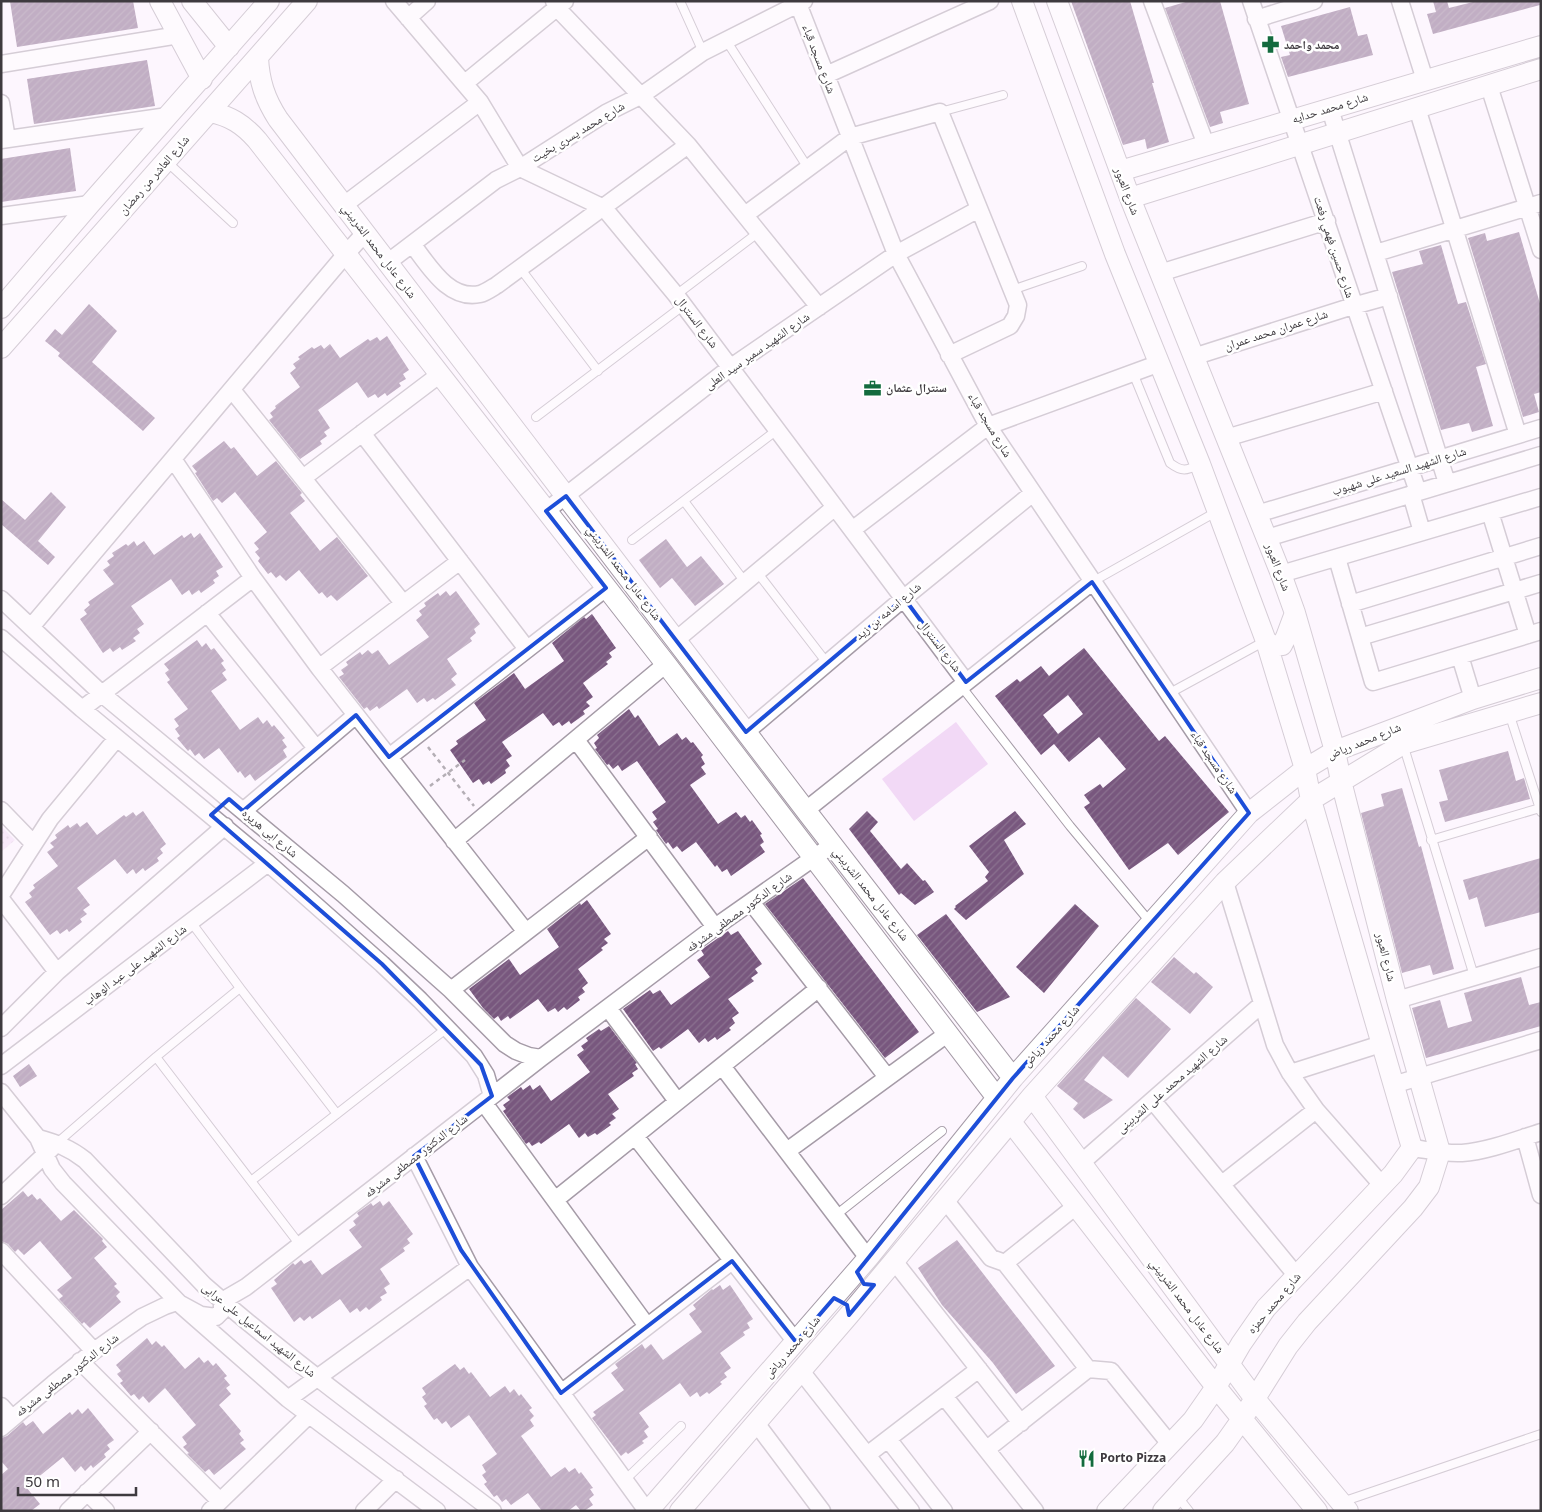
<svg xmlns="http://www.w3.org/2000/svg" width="1542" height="1512" font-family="'Noto Sans','Noto Naskh Arabic',sans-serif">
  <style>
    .grass { fill: url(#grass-dots) }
    .pitch { fill: #f2d9f6 }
    .building { fill: url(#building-hatch); fill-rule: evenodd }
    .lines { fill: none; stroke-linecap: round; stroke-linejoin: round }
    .service-casing { stroke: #a59ba7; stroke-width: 10 }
    .minor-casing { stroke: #a59ba7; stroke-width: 19 }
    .tertiary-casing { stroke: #a59ba7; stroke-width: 22 }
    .path { stroke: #b4aeb5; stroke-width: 2.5; stroke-dasharray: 4 4; stroke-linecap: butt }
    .service { stroke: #fff; stroke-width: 8 }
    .minor { stroke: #fff; stroke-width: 16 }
    .tertiary { stroke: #fff; stroke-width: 20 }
    .marked { fill: none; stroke: #1d4ed8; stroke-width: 4; stroke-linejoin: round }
    .labels { text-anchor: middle; stroke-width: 5; stroke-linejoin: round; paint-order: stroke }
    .poi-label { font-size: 12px; font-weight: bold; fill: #3e3a3f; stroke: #fff; text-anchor: start }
    .street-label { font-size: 12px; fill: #3e3a3f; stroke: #fff }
  </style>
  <defs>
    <pattern id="grass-dots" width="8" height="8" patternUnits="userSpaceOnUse" patternTransform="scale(1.25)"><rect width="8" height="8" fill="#f2d9f6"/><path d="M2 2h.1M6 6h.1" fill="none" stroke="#d1bbd4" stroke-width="1.8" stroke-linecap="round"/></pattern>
    <pattern id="building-hatch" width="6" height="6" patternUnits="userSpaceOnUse" patternTransform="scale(1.25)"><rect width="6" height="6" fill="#78577e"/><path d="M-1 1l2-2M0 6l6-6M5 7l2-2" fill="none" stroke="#8b7290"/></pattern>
  </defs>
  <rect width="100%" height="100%" fill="#fdf6fe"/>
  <path class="grass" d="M1,826L15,840L1,852Z"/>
  <path class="pitch" d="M956,722L988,764L914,821L882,779Z"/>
  <path class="building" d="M10,1H133L138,28L17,47Z
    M1071,1H1130L1154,83H1152L1169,142L1147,149L1145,139L1123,145Z
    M1189,1H1220L1249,104L1220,112L1223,123L1210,127L1165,8Z
    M1433,1H1447L1449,8L1477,1H1539L1540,5L1433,34L1427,14L1436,12Z
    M1350,7L1358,36L1367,34L1373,55L1288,77L1281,57L1290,55L1281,26Z
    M147,60L155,106L34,124L27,79Z
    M70,148L76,191L1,202V159Z
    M1519,232L1541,307V392L1534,394L1539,412L1523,417L1468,238L1485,233L1487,241Z
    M1441,245L1458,304L1466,302L1486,364L1476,367L1493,426L1472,432L1469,423L1441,430L1392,272L1423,264L1419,251Z
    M89,304L117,331L92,362L155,418L143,431L58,356L60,353L45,341L55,329L62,335Z
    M387,336L409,370L403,374L406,379L399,383L401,386L387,396L385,393L378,398L375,394L368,398L357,382L318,410L330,428L324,432L327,436L320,441L322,444L300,459L269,420L273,417L270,413L276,408L275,406L300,387L290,373L296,368L293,364L300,359L298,357L312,347L314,349L321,345L324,349L330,344L340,358L368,339L370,341L377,337L380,341Z
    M224,441L231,449L234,447L257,476L276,461L302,493L300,495L305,501L290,513L320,551L337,537L368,576L337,601L331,595L327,598L322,592L319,594L299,570L286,581L280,575L276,578L271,572L268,574L258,561L260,558L255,552L259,549L254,543L267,532L235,492L222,503L217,498L213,501L195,473L197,472L192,466Z
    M51,492L66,507L38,541L55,557L48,565L1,524V499L25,520Z
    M191,533L194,538L200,533L223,567L216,571L219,576L213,580L215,583L201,593L199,590L192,595L189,590L182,595L171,579L131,606L144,624L137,629L140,633L133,638L136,641L122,650L120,647L113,652L110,648L103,653L80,619L87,614L84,610L90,605L88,602L114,584L103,570L110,565L107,561L114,556L112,553L126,544L128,546L134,541L137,546L144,541L154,555L182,535L184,538Z
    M666,539L687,567L701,556L724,584L695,606L672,578L660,588L639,560Z
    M446,591L450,596L456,591L480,624L474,629L476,633L470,638L472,641L447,659L457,674L451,679L456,685L435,700L433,698L427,702L424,698L417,703L407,689L379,709L377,706L370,711L367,707L364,709L339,677L344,674L341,670L348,665L346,662L360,652L362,655L368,650L372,654L378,650L389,665L429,637L416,620L422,615L419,611L426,606L424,603L438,593L440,596Z
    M592,614L616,648L609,653L612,657L606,662L608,664L583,683L593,697L586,702L590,706L583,711L585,714L571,724L569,721L562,726L559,722L553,726L543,713L502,742L512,756L506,760L510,766L505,770L506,773L491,784L489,781L483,785L479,779L473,783L450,750L458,744L456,741L486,720L474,703L514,673L525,689L564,661L552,643L584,617L586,619Z
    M197,640L202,647L206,643L211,650L214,648L224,661L221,663L226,670L222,673L227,680L211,691L240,730L258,717L263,724L267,720L272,727L274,725L285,738L282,740L287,747L283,750L287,757L255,781L250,774L245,778L240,771L238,773L219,748L204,759L199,753L195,756L190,749L188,751L177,738L180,736L175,729L179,726L174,719L188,709L167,682L170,680L165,673L169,670L164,664Z
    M1084,648L1159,741L1165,736L1229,812L1178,855L1168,843L1129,870L1084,807L1090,803L1084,795L1100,784L1103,788L1126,769L1099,737L1069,762L1054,744L1041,755L995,696L1017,679L1020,682L1041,666L1049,676ZM1068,695L1083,714L1058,734L1043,715Z
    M629,709L635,718L638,715L659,746L677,733L682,740L686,737L691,743L693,742L703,755L701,757L705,764L701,767L706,774L690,785L718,824L736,812L741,818L745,815L750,822L752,820L762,834L760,835L764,842L760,845L765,852L731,876L727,869L722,872L717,865L715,867L696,842L682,852L677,846L673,849L668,842L666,844L656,830L658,829L653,822L657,819L652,812L666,802L637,761L622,771L618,765L613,769L609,764L607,765L595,749L597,748L594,743L599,738L597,735Z
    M1508,751L1516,781L1524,778L1530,799L1445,822L1439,802L1448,800L1439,770Z
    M1402,788L1419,847L1421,846L1454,969L1433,975L1430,965L1402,973L1361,813L1384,806L1381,794Z
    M143,811L166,844L160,849L163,853L157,858L159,861L145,871L143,868L136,874L133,869L127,874L115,859L77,888L90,905L83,910L87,914L80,919L82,922L69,932L67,929L60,934L57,930L50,935L25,902L32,897L29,893L35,888L33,885L58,866L47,852L54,847L50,843L57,838L55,835L68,825L70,828L77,823L80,827L87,822L97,835L124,815L126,817L133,812L136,816Z
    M867,811L878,822L870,831L901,869L907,863L923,881L925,880L934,892L915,905L901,893L899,895L849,829Z
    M1015,811L1026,824L1004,840L1024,874L966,920L954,909L956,907L955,906L988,881L985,877L989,872L969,846Z
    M1541,858V912L1485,927L1477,897L1469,900L1463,880Z
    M803,878L919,1032L885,1058L765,904Z
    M587,900L611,934L604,939L608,943L601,948L603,950L578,969L588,983L582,988L585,992L578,997L580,1000L567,1010L564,1007L558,1012L555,1008L548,1012L538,999L510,1019L508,1016L501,1021L498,1016L494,1019L483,1008L469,989L509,959L520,975L559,947L547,929L580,903L581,905Z
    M1075,904L1099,926L1044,993L1016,967Z
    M946,914L953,923L1010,997L977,1012L917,935Z
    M728,931L731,935L738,931L762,964L755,969L758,973L751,978L754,981L728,999L739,1013L732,1018L735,1023L729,1028L731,1030L717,1040L715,1037L708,1042L705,1038L699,1043L688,1029L661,1049L659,1047L653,1051L623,1009L650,990L653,994L660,990L671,1005L710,977L697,960L704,955L701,950Z
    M1174,957L1194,974L1196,972L1213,987L1190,1014L1151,982Z
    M1521,977L1529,1005L1541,1002V1026L1426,1058L1412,1008L1440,1000L1448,1028L1472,1021L1464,993Z
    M1136,998L1171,1029L1128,1078L1103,1056L1084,1080L1113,1100L1084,1119L1073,1109L1078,1103L1057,1086Z
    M609,1026L637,1063L635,1064L638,1069L632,1073L634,1076L608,1094L619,1109L612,1114L616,1118L609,1123L611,1125L597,1135L595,1133L588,1137L585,1133L579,1138L569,1124L541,1144L539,1142L532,1146L529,1142L526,1144L503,1111L506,1109L503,1105L510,1100L507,1097L521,1087L523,1090L530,1085L533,1090L540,1085L551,1101L590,1072L577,1055L584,1050L581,1046L588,1041L586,1038L599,1029L601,1031Z
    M29,1064L37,1076L20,1087L13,1076Z
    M23,1191L28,1197L32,1194L37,1200L40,1198L61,1221L74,1210L103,1239L102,1241L107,1247L94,1258L117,1284L114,1286L120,1292L116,1296L121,1302L90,1328L84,1322L82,1324L59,1299L63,1296L57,1290L72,1278L40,1241L24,1255L18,1249L15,1252L8,1244L1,1241V1210Z
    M380,1201L383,1206L389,1201L413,1234L407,1239L410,1243L403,1248L405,1251L380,1269L390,1284L384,1288L387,1293L380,1297L382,1300L369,1310L366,1307L360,1312L357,1308L350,1313L340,1299L312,1319L310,1316L304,1321L300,1317L294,1322L271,1288L277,1284L274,1280L293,1263L295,1265L301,1260L304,1264L311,1260L322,1275L362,1247L349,1230L356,1225L353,1221L359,1216L357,1213L371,1203L373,1206Z
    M957,1240L1055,1366L1016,1394L993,1363L942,1305L918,1268Z
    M720,1285L723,1290L730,1285L753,1319L747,1323L750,1328L743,1332L745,1335L720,1353L731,1368L724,1373L727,1377L720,1382L722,1384L709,1394L707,1392L700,1397L697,1392L690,1397L680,1383L639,1413L649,1427L644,1431L648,1437L642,1441L644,1443L628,1454L626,1452L621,1456L592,1418L596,1415L593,1412L624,1390L611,1373L618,1368L615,1364L642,1344L645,1349L651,1344L663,1360L702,1332L689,1314L696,1309L693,1305L712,1289L713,1290Z
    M147,1338L152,1345L156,1341L162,1347L164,1345L185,1369L199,1357L204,1363L208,1360L213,1366L216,1363L227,1376L224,1378L230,1385L226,1388L231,1394L219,1405L241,1431L239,1434L244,1440L240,1443L246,1449L214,1475L209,1469L205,1472L187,1454L189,1453L183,1447L187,1444L182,1437L196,1425L165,1388L149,1403L143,1396L139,1400L134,1394L131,1396L120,1383L123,1381L117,1374L121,1371L116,1365Z
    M455,1364L460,1370L464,1367L469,1374L471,1372L490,1397L505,1386L510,1393L514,1389L519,1396L521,1394L532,1408L529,1410L534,1416L530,1420L534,1426L521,1436L551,1477L565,1467L569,1472L575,1468L579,1474L581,1472L593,1488L590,1489L594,1495L589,1499L593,1505L584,1511H581L576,1505L568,1511H542L528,1493L511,1505L506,1499L502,1502L497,1495L494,1497L484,1484L487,1482L482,1475L486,1472L482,1465L497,1454L469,1415L451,1428L446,1421L442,1424L437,1418L434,1420L424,1406L427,1404L422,1397L426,1394L422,1388Z
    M88,1408L114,1440L107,1445L110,1449L104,1454L106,1457L93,1468L91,1465L85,1471L81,1466L75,1472L63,1457L26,1487L40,1504L31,1511H1V1475L8,1469L1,1461V1438L7,1436L23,1422L26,1426L33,1421L43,1434L70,1412L72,1415L78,1409L82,1414Z"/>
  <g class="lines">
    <defs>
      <path id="service" d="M680,1L703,52
        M726,40L808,168
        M940,112L1003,95
        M166,161L233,223
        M520,268L598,371
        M1012,290L1082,266
        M676,295L759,232
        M1133,373L1170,463C1182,472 1186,471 1200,464
        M536,417L684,305
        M684,501L745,582
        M632,540L777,430
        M757,572L827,663
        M1092,582L1216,512
        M961,686L1070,826L1150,922
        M1168,694L1265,641
        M1509,713L1541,812
        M1403,744L1474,976
        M1431,840L1540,808
        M240,988L337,1114
        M156,1057L300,1245
        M57,1143L156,1057L240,988L191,922
        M251,1181L447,1028
        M836,1215L942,1131
        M625,1480L681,1426
        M1178,1497L1189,1511
        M1342,1502L1541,1434"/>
      <path id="minor" d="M394,1L480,102L520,168L604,208L676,295L966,682
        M554,1L557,8L688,145L819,307
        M797,1L896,254L988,426L1249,813
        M1152,1L1206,145
        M1251,1L1418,492
        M1400,1L1425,80
        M408,18L427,1
        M1256,19L1314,1
        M1,64L179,35
        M826,75L990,1
        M465,83L565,1
        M1489,86L1541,250
        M1,103L7,139
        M1417,108L1518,435
        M1330,109L1447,483
        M1,140L168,116
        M344,205L480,102
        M745,215L850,137L940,112L1018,305L1016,316L1010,326L949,355
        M1,216L90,204
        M412,244C428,264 448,301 480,294C485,293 492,288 497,285L688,145
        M1376,253L1541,203
        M387,263L496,180L520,168L606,113L642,95L703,52L804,1
        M1160,273L1327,221
        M1193,357L1353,306L1389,296
        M232,390L403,603
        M362,433L527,649
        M1226,438L1384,391
        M173,459L253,578L320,669L526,932
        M303,478L439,375
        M1411,494L1422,532
        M546,511L731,367L896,254L979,209
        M1490,512L1528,635
        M1257,514L1541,428
        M852,530L988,426L1160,363
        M1267,538L1541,455
        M1337,558L1373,682L1541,631
        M1281,574L1541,497
        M1,599L102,694L343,894L451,990L505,1044L516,1051L529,1056L541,1058
        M1350,604L1541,546
        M207,613L316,748
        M31,627L345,255L365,233
        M1360,637L1541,583
        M1,638L82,709L268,863L382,964L420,1000L474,1056L486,1075L492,1096
        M676,640L835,507
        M1460,656L1473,699
        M320,667L460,561
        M82,709L253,578
        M746,732L904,598L1033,493
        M576,740L715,927
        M389,757L606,588
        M1,810L33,843
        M806,810L1092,582
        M243,811L356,715
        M454,841L666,664
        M1225,882L1275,1045L1290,1073L1316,1110L1382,1185
        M1,895L50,819L117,738
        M1,899L57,972
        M751,902L887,1077
        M451,990L649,837
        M1397,1000L1541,957
        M608,1008L677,1101
        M1,1028L57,972L225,826
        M1,1066L268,863
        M722,1066L868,1258
        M1290,1073L1381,1044
        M1393,1085L1541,1040
        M1,1092L38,1138L52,1169L63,1183L182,1306L288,1399L437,1511
        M1153,1101L1296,1275
        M484,1103L647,1326
        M635,1136L796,1342
        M1525,1137L1541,1195
        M38,1138C56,1143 70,1148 85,1160L204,1285C296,1365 396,1437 493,1511
        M1412,1148C1428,1150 1445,1154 1462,1153C1488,1151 1516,1140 1541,1132
        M787,1151L947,1034
        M414,1156L470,1267L647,1511
        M1081,1163L1262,1004
        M1222,1184L1316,1110
        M1,1196L52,1148
        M555,1200L819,988
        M945,1200L991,1258L1005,1263L1088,1369
        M1,1251L94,1351
        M894,1261L1021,1423
        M1005,1263L1076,1206
        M80,1361L220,1501
        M801,1371L911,1511
        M561,1393L732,1261
        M944,1396L1035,1511
        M288,1399L470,1267
        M1,1406L12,1418
        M756,1423L822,1511
        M1,1428L53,1384L94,1351L142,1317L165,1306L177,1302L201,1315L216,1317L222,1311V1301L246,1287L541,1058L715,927L832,845
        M888,1439L944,1511
        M987,1449L1088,1369L1111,1371L1170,1444
        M867,1455L979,1369
        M87,1492L106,1511
        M68,1511L151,1431
        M210,1511L309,1415
        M364,1511L396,1479"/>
      <path id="tertiary" d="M160,1L202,79
        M192,1L229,47
        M1022,1L1115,254L1200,464L1266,641L1305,769L1311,800L1412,1148L1393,1174L1266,1308L1241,1344L1216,1387L1193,1420L1107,1511
        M1057,1L1130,198L1281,574L1295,613L1335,751L1341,781L1397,1000L1440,1152L1429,1187L1413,1208L1307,1322L1288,1346L1242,1419L1225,1443L1163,1511
        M258,57C259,81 265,99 278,119L810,816L1013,1078
        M210,112C230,116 243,124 257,140L666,664L997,1098
        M1120,171L1541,46
        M1130,198L1541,69
        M1,308L90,204L269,1
        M1,348L307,1
        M1266,641L1273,646L1282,645L1286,637L1295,613
        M1032,1096L1255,1399L1348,1511
        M1011,1122L1216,1387L1317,1511
        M648,1511L868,1258L1013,1078L1249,813L1305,769L1335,751L1473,699L1541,678
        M680,1511L849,1315L1032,1096L1225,882L1311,800L1403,744L1541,703"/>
    </defs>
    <use href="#service" class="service-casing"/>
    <use href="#minor" class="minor-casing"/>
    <use href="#tertiary" class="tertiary-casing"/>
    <path class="path" d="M428,747L474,806
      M430,786L465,760"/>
    <use href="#service" class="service"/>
    <use href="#minor" class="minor"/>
    <use href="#tertiary" class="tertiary"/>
  </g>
  <path d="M0 0H1542V1512H0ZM566,496L746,732L904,598L966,682L1092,582L1249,813L1013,1078L857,1272L864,1284L874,1285L849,1315L847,1305L834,1298L796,1342L732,1261L561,1393L461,1250L414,1156L492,1096L481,1065L382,964L211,815L229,799L243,811L356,715L389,757L606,588L546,511Z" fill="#fdf6fe" fill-opacity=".55" fill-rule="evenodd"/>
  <path class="marked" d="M566,496L746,732L904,598L966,682L1092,582L1249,813L1013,1078L857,1272L864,1284L874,1285L849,1315L847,1305L834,1298L796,1342L732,1261L561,1393L461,1250L414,1156L492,1096L481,1065L382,964L211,815L229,799L243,811L356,715L389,757L606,588L546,511Z"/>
  <defs>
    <symbol id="pharmacy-bare" viewBox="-9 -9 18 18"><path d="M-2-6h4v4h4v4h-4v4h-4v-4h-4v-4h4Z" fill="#136b3e" stroke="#fff" stroke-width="2.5" paint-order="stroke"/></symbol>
    <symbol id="office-bare" viewBox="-9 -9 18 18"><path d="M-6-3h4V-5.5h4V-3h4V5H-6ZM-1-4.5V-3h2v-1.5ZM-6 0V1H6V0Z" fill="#136b3e" stroke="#fff" stroke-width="2.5" paint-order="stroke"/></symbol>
    <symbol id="restaurant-bare" viewBox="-9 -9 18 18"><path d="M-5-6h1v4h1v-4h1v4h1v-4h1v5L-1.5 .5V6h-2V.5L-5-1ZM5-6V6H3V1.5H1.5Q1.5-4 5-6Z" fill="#136b3e" stroke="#fff" stroke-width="2.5" paint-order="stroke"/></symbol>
  </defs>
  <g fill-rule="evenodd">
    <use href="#pharmacy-bare" x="1258" y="32" width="25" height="25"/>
    <use href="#office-bare" x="860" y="376" width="25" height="25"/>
    <use href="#restaurant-bare" x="1074" y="1446" width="25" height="25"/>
  </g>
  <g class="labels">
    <g class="poi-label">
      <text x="1284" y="49">محمد واحمد</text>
      <text x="886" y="392">سنترال عثمان</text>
      <text x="1100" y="1462">Porto Pizza</text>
    </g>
    <g class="street-label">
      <text transform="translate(819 59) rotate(69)" y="4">شارع مسجد قباء</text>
      <text transform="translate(1330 108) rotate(-17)" y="4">شارع محمد حدايه</text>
      <text transform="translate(578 132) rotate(-31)" y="4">شارع محمد يسرى بخيت</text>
      <text transform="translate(154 175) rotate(-49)" y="4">شارع العاشر من رمضان</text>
      <text transform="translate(1127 191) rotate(69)" y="4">شارع العبور</text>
      <text transform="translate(1334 247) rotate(72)" y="4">شارع حسين فهمي رفعت</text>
      <text transform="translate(379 251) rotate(53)" y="4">شارع عادل محمد الشربيني</text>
      <text transform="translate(697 322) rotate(53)" y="4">شارع السنترال</text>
      <text transform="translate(1276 330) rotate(-18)" y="4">شارع عمران محمد عمران</text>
      <text transform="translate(757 351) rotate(-35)" y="4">شارع الشهيد سمير سيد العلى</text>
      <text transform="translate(990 425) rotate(59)" y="4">شارع مسجد قباء</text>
      <text transform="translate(1399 471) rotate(-17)" y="4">شارع الشهيد السعيد على شهبوب</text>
      <text transform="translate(1278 567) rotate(69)" y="4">شارع العبور</text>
      <text transform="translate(624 573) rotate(53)" y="4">شارع عادل محمد الشربيني</text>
      <text transform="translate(888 611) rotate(-40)" y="4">شارع اسامه بن زيد</text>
      <text transform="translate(940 646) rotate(53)" y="4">شارع السنترال</text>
      <text transform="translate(1364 741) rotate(-22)" y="4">شارع محمد رياض</text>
      <text transform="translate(1214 762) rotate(56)" y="4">شارع مسجد قباء</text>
      <text transform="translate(270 833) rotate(40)" y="4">شارع ابى هريره</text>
      <text transform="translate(871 894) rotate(52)" y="4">شارع عادل محمد الشربيني</text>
      <text transform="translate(739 912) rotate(-36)" y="4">شارع الدكتور مصطفى مشرفه</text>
      <text transform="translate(1386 957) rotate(76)" y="4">شارع العبور</text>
      <text transform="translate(135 965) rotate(-37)" y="4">شارع الشهيد على عبد الوهاب</text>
      <text transform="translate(1051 1036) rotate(-48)" y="4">شارع محمد رياض</text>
      <text transform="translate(1172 1084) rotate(-41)" y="4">شارع الشهيد محمد على الشربينى</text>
      <text transform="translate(416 1156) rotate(-38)" y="4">شارع الدكتور مصطفى مشرفه</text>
      <text transform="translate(1274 1303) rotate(-50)" y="4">شارع محمد حمزه</text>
      <text transform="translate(1187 1306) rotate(53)" y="4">شارع عادل محمد الشربيني</text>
      <text transform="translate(259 1330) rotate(39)" y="4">شارع الشهيد اسماعيل على عرابى</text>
      <text transform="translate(792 1347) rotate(-49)" y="4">شارع محمد رياض</text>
      <text transform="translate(67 1375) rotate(-38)" y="4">شارع الدكتور مصطفى مشرفه</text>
    </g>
  </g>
  <rect width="1542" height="1512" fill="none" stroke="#3e3a3f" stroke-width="5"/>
  <path d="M18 1487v8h118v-8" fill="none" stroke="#3e3a3f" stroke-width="2.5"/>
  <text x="25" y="1487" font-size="15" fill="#3e3a3f" stroke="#ffffff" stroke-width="4" paint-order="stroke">50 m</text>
</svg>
